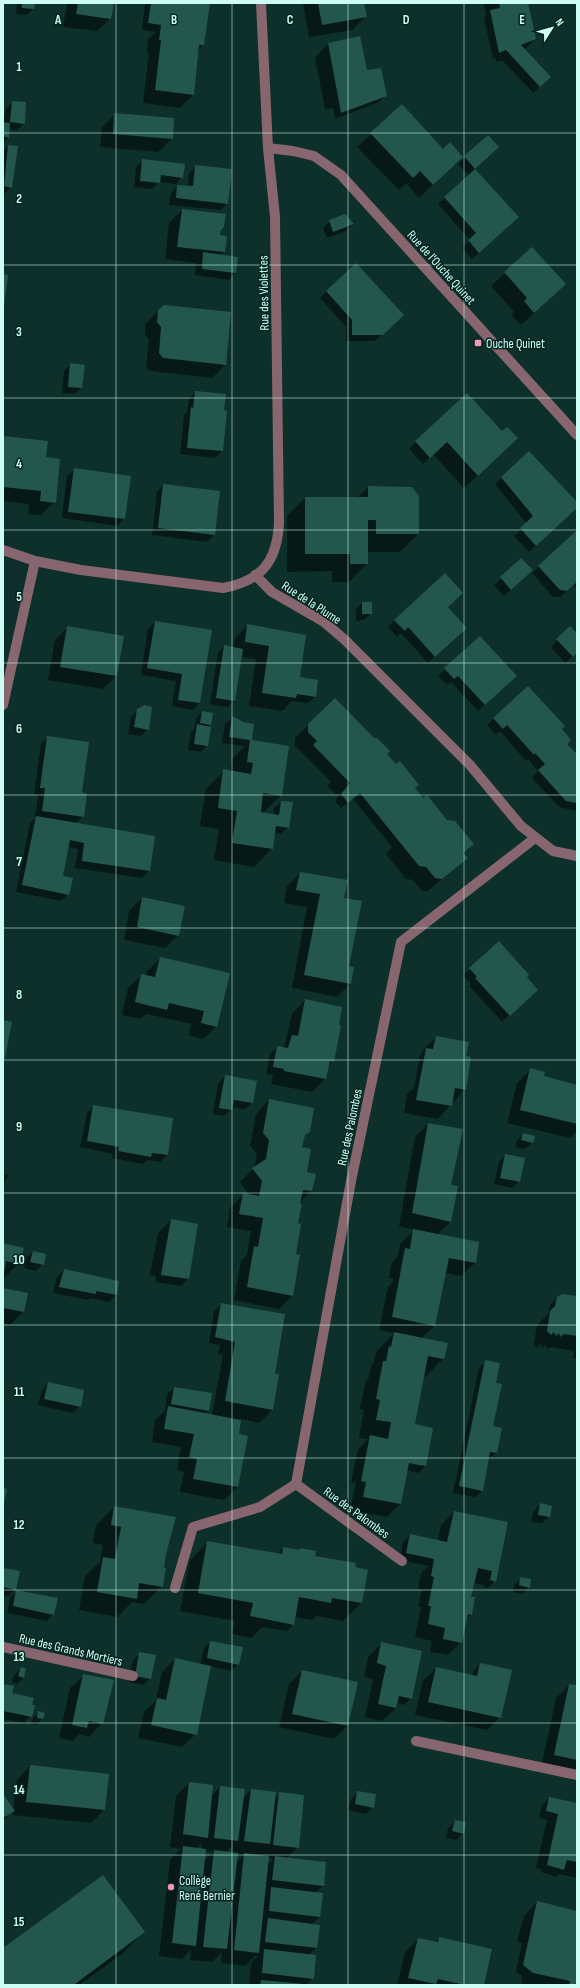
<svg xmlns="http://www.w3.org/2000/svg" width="580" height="1988" font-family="'Sofia Sans Condensed',sans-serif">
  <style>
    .shadow { fill: #0007; fill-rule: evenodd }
    .building { fill: #23574d }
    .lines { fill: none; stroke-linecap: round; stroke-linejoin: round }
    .lane { stroke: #886670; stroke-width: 10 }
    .street { stroke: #886670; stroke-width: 10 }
    .grid { fill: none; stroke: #cefef3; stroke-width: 1; stroke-opacity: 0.55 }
    .poi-dot { fill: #f09ab5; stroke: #032621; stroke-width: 1.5 }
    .labels { text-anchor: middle; stroke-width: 3; stroke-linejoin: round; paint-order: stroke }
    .street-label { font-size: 13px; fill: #cefef3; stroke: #032621 }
    .poi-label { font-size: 13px; fill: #cefef3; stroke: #032621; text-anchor: start }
    .grid-label { font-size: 13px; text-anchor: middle; font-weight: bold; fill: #cefef3; stroke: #032621; stroke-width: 3; stroke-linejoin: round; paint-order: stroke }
  </style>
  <rect width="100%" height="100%" fill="#0e302a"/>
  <path class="shadow" d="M17,3H34L33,9L27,15L16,14Z
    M67,3H113L111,18L97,31L63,27Z
    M145,3H209L203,45L198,50L193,95L180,108L143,103L149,53H147L148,39L156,32L142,30Z
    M303,3H363L365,17L352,30L309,37Z
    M485,3H527L535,39L524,50L550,77L533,93L502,60L496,62V58L493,59L484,18L486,15L484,5Z
    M328,44L366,72L386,95L379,102L335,119L333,108L325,109L315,58Z
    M13,102L24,124L17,130L8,129V138L3,143V123L6,108Z
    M402,106L443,151L462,157L419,198L406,183L399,190L357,147Z
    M115,114L173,119L172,139L158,152L100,147L102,127Z
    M488,137L491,154L474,169L517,217L472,259L462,248L470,240L438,204L469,176L458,164Z
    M8,146L11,187L4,194L3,151Z
    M143,161L182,177L176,184L159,182L152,189L134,187L136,167Z
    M196,166L227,203L221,210L169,205L171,193L177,186L188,187L189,173Z
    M182,210L220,230L219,236L224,252L220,255L237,257L235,273L229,280L195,275L196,263L165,259L169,223Z
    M330,221L353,224L346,231L327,238L323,228Z
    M532,248L551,297L521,325L511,315L514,312L491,286Z
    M327,291L396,322L375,341H346V327L320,298Z
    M159,310L225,365L212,378L150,371L146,367L149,340L145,335V324Z
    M71,364L81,388L74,394L62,393L64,371Z
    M195,392L222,451L215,458L180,454L184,415L187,412L189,399Z
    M467,395L504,451L464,488L433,454L423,464L409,449Z
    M3,437L55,502L41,515L28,514L29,504L3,501Z
    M528,452L577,504V507L572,512L529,552L514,536L527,524L495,484Z
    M74,470L130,477L124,519L117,526L62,518L67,476Z
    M163,485L214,535L207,542L152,535L157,492Z
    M368,487L418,496V534L400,552H367V564L349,582H332V571L287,572V516L305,498H357Z
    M577,531V588L574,585L560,597H553L532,573Z
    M521,560L525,577L504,596L494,585Z
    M362,603L371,613L364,620L356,621V610Z
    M447,607L459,635L428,663L401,633L397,637L388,627L395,620Z
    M155,622L210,631L199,703L193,710L172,706L176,681L141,675L148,629Z
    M248,625L305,636L298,680L315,697L308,703L292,701L282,711L249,706L256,659L241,657L234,700L228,707L210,704L218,653L224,646L233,648L235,638Z
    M68,627L116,676L103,689L48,680L55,640Z
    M570,627L577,634V652L565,663L551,647Z
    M479,637L509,683L478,711L451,682L447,685L438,676Z
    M528,687L560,729L566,744L577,756V811L559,807L532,778L538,771L528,759L526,761L500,731L496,735L487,725Z
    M335,699L396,766L418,785L414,789L423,799L473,844L463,854L466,858L428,891H422L413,880L406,879L386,854L392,847L353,799L341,808L335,801L341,792L337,795L327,786L331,782L295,746V738Z
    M138,710L148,729L141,736L128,734L131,717Z
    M202,712L210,725L208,727L207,745L201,752L188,750L191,732L194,729L196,719Z
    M232,718L251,739L249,741L288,747L281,795L263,813L273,815L274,808L281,802L288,827L281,834L275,833L272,848L254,867L214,860L219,829L200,826L206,789L224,771L230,772L232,759L245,746L222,743L225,724Z
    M48,737L80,793L83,816L76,823L154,837L149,871L142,878L75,868L78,849L67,847L61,877L68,894L61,901L16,892L30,823L35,818L38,795H34L41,744Z
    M300,873L343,899L350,984L337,997L292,988L307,907L284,903L287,886Z
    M142,898L179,935L165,948L124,940L129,911Z
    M161,958L217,1026L203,1039L189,1036L191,1024L147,1014L140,1019L122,1015L128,988L142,975L146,976L147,971Z
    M470,969L526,977L530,996L502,1022L469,986L471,984L463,975Z
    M305,1000L341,1008L333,1061L328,1067L325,1079L312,1092L271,1084L273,1075L266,1074L270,1054L277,1047L284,1048L292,1014Z
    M436,1037L465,1057V1089L438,1119L404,1113L407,1094L414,1088L420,1056L423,1050Z
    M530,1070L543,1077L577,1086V1131L570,1138L507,1123L517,1083Z
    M225,1076L252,1103L245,1109L232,1107L225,1116L213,1114L218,1083Z
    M269,1100L309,1132L303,1137L301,1148L306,1172L314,1174L311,1191L299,1203L292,1296L279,1309L234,1300L241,1261L247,1255L251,1231L227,1227L230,1208L244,1194L250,1196L240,1182L254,1168L257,1154L250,1146L256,1114Z
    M94,1106L172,1119L167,1155L160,1162L148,1160L143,1164L112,1158L113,1154L80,1147L87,1113Z
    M428,1124L450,1186V1222L437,1235L475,1263L461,1276L445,1273L434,1326L421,1339L443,1359L425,1377H423L414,1425L425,1466L419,1473L406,1470L400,1504L387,1517L350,1510L356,1483L351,1482L358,1450L368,1439L359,1438L364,1410L360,1409L366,1380L369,1377L371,1366L374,1362L376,1352L394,1333L379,1330L388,1287L393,1282L394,1279L389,1278L392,1262L398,1256L400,1244L414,1230L399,1226L415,1137ZM413,1462L421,1464V1466L411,1464Z
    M523,1134L532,1143L525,1149L515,1147L517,1140Z
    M505,1155L519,1181L512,1188L494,1184L499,1162Z
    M3,1174L9,1175L3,1184Z
    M171,1220L190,1267L188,1279L181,1286L155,1282L156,1276L150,1275L158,1233Z
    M3,1244L23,1249L19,1263L5,1277L3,1276Z
    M33,1252L43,1264L36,1271L24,1268L26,1258Z
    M64,1270L118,1282L116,1295L109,1302L90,1298L88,1300L53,1293L57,1277Z
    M3,1289L23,1312L10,1325L3,1323Z
    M577,1297V1359L573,1358L574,1351L552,1347L547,1349L545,1345L542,1348L541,1344L537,1348L534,1344L537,1325L548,1314L550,1305L557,1298Z
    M221,1304L272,1410L259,1423L240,1419L237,1437L238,1487L224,1500L180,1492L184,1472L177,1470L181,1447L152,1442L155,1420L165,1411L167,1394L174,1388L211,1394L208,1411L205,1414L212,1415L223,1355L218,1354L220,1345L209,1343L214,1311Z
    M486,1361L495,1383L492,1426L496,1453L488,1459L482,1491L475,1497L453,1493L479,1368Z
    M48,1383L80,1406L73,1413L38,1405L42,1390Z
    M540,1504L549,1517L542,1523L531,1522L534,1511Z
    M114,1507L165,1554L162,1586L144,1604L132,1602L117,1617L79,1610L85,1576L100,1562L103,1545L93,1543L96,1525Z
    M454,1512L496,1573L495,1581L488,1588L484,1587V1585L473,1583L470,1597L471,1614L466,1619L461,1642L448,1655L430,1652L432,1641L415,1637L421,1607H418L422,1590L418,1589L421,1573L429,1566L400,1560L403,1542L410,1535L438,1541L441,1525Z
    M208,1542L278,1554L283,1548L299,1551L301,1549L314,1557L367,1571L361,1603L343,1621L316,1616L312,1620L295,1617L293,1625L287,1631L262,1627L251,1638L232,1634L235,1621L180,1611L190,1560Z
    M3,1569L15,1589L9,1596L3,1595Z
    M521,1578L529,1587L522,1594L513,1592L514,1585Z
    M16,1591L53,1614L47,1621L7,1613L10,1598Z
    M211,1642L238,1664L231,1671L209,1666L196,1734L182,1747L138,1738L144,1712L156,1700L162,1672L175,1659L200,1665L204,1648Z
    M382,1643L411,1698L404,1705L397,1703L396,1708L382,1721L365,1717L373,1679L364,1677L368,1657Z
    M140,1653L150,1678L144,1685L129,1682L133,1660Z
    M480,1664L500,1717L487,1730L415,1715L423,1681L436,1668L472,1676L473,1671Z
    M21,1668L24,1677L17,1684L12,1683L14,1675Z
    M302,1671L348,1725L334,1739L279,1727L289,1684Z
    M84,1675L102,1723L89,1737L79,1734L73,1741L59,1738L70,1688Z
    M3,1685L11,1694L31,1706V1716L24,1723L3,1719Z
    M569,1685L577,1686V1776L541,1768L556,1698Z
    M39,1712L42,1719L36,1725L31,1724L32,1719Z
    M30,1766L104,1810L91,1823L13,1815V1811L3,1821V1795L13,1811L17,1780Z
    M189,1783L211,1796L220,1787L242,1799L251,1790L274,1799L280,1793L298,1847L286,1859L323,1886L315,1893L320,1916L311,1925L316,1948L309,1955L313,1978L306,1985H249L251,1963L258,1956H255L245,1966L221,1963L222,1952L212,1962L190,1960L191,1949L182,1959L159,1956L170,1860L181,1849L170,1847L176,1796ZM202,1842L201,1849H196ZM233,1845L232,1853L226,1852ZM205,1851L213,1852L204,1861ZM236,1855L243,1856L235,1863ZM268,1858L273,1859L267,1865Z
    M358,1792L373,1807L366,1814L348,1810L351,1799Z
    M549,1798L577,1804V1878L559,1874L557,1877L541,1872L542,1870L536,1868L547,1820L539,1818L542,1805Z
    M455,1821L463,1834L456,1840L446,1838L448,1828Z
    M537,1902L577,1912V1985H521L522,1976L516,1972L522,1943L517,1942L524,1916Z
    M144,1932L122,1954L79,1985H3V1950Z
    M439,1938L483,1985H397L405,1952L419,1939L434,1943Z"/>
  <path class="building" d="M22,3H35L34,9L22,8Z
    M78,3H114L111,19L76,14Z
    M151,3H210L204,45H199L194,95L155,90L161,40H159L161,25L148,23Z
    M318,3H364L367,17L322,25Z
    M499,3H528L536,39L521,45L551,77L540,87L506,50L499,53L490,10L500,8Z
    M360,36L367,70L381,68L387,96L341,113L328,43Z
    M12,101L26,102L25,124L10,122Z
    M402,104L443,149L450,142L463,157L433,185L420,171L413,178L370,133Z
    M114,113L174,118L173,139L113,134Z
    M3,122L10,123L9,138L3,136Z
    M488,135L499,147L475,169L464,156Z
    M8,145L18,146L12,188L4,186Z
    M142,159L185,164L183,178L161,175L160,183L140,181Z
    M195,165L232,169L228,204L176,198L177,185L193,186Z
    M475,169L519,217L479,253L468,240L476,233L444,197Z
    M182,209L226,214L224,227L221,230L220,235L227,236L225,252L177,247Z
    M345,214L354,224L333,232L329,220Z
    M532,247L566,284L534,313L524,301L527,298L504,272Z
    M203,252L238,257L236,273L202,269Z
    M356,263L404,315L383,335H352V320L326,291Z
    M3,274L8,275L4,306H3Z
    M164,305L231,312L226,365L163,358L159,353L161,327L157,322L158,310Z
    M70,363L85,365L82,388L68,387Z
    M195,391L226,394L224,410L227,411L223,451L187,448L191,407L193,408Z
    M467,393L502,431L507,427L518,438L478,476L447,442L430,458L415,441Z
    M3,436L48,441L46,457L60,459L56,503L40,501L41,491L3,487Z
    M529,451L577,502V508L536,546L520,528L533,516L501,477Z
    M74,468L131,476L125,519L68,512Z
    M163,484L220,491L215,535L158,528Z
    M368,486L412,487L419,496V534H376V520H368V564H350V554H305V497H368Z
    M577,530V582L567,591L560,590L538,566Z
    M521,558L533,570L511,590L500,577Z
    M445,573L463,593L448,607L467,628L435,657L408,627L405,631L394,620Z
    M362,602H372V614H362Z
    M155,621L212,630L200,703L178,700L182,674L147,668Z
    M247,624L306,635L300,677L318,680L316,697L297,694L296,698L262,693L269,646L245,642Z
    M67,626L124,636L117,676L60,667Z
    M570,626L577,633V653L573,657L556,639Z
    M480,636L517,676L485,705L458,676L454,679L444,668Z
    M224,645L243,649L235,701L216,698Z
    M528,686L565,726L562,729L571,740L567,744L577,754V803L566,801L538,770L545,764L535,753L534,755L507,725L503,729L493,718Z
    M335,698L375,739L376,737L390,751L387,754L396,764L400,761L419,785L415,788L423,798L427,795L447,820L455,821L474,844L463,853L468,858L442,879L435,878L426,867L419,866L360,793L348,803L341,794L350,783L313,745L317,741L308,732V724Z
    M145,705L152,707L149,730L134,727L137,709Z
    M202,711L213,713L211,725L200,723Z
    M232,716L243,722L254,724L252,740L289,746L282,796L263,793L261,812L279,815L281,801L293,802L289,828L276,826L273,849L232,843L237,811L218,808L223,769L251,774L253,763L247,762L250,740L229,737Z
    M197,724L211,727L208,746L194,744Z
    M47,736L89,742L82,792L87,794L84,817L42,811L45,788H40Z
    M36,816L155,836L150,871L82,861L84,843L70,840L63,876L73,878L69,895L22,885Z
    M300,872L348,880L344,898L362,901L349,966L354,967L351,984L304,975L320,894L296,890Z
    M142,897L185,906L179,936L137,927Z
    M499,941L529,975L527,977L538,990L510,1016L475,978L477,977L469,968Z
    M160,957L230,973L217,1027L201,1023L204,1011L169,1003L167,1010L135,1002L141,974L155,977Z
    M305,999L342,1007L339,1025L341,1026L334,1062L330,1061L326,1079L284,1071V1069L273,1067L277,1046L288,1048L292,1035L298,1036Z
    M3,1020L12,1022L4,1063H3Z
    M436,1036L469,1042L466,1056L471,1057L466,1090L455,1088L452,1106L416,1100L426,1048L433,1049Z
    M530,1068L545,1072L544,1076L577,1085V1124L520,1110Z
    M225,1075L257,1081L253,1103L234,1100L232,1110L219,1108Z
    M269,1099L314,1108L310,1132L305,1135L302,1147L311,1149L307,1172L316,1174L312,1191L303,1190L300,1204H302L298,1223L301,1224L296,1254L300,1255L293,1296L247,1287L254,1246L258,1247L263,1218L239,1214L243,1193L259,1196L262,1181L252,1168L266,1159L269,1140L263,1133Z
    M93,1105L173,1118L168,1155L152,1153L151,1157L118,1151L119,1147L87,1141Z
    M428,1123L463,1129L451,1185L458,1186L451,1222L412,1213Z
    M523,1133L535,1136L533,1143L521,1140Z
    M505,1154L525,1158L520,1182L500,1178Z
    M171,1219L198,1224L189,1279L161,1275Z
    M413,1229L479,1242L476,1263L449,1258L435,1326L392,1317L405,1248L410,1249Z
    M3,1243L24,1248L20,1264L6,1261L4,1273Z
    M33,1251L46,1254L44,1265L30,1262Z
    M64,1269L119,1281L117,1295L96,1291V1294L59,1287Z
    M3,1288L28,1293L24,1312L3,1308Z
    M562,1294L577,1296V1336L564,1334L560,1337L559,1333L556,1336L554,1332L551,1335L547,1331L550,1311L555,1306L557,1297Z
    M221,1303L285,1314L275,1374H279L273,1410L225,1401L235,1342L215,1337Z
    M394,1332L448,1343L444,1359L428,1356L415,1424L433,1428L426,1466L409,1463L401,1504L363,1497L366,1482L361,1481L370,1435L388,1439L391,1422L376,1420L380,1400L376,1399L383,1361H386L389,1346L391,1347Z
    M485,1360L500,1363L496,1383L502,1384L493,1426L502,1428L497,1453L490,1452L483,1491L459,1486Z
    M48,1382L84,1390L81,1407L44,1399Z
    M174,1387L212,1393L209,1411L171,1404Z
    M168,1406L241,1420L239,1434L248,1436L238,1487L193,1479L197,1459L189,1457L194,1434L164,1429Z
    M3,1488L7,1489L4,1504H3Z
    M540,1503L552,1506L550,1517L538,1515Z
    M114,1506L176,1517L166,1554L164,1568H166L163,1587L139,1583L137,1599L97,1592L103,1557L115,1559L121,1527L111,1525Z
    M454,1511L508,1522L496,1582L490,1580L492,1571L478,1568L471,1597H475L472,1615L468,1614L462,1643L443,1639L445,1628L428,1624L431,1606H428L434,1577L431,1576L434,1559L406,1553L410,1534L447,1542Z
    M207,1541L282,1554L283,1547L300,1550V1548L316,1551L315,1556L356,1563L355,1567L368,1570L362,1603L332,1598L331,1603L299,1597L294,1625L250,1616L253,1603L198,1593Z
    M3,1568L20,1571L16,1590L3,1587Z
    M520,1577L531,1579L530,1588L519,1585Z
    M16,1590L58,1598L54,1615L13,1606Z
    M210,1641L243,1647L239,1665L207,1658Z
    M381,1642L422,1651L412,1699L399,1696L396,1708L378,1704L386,1666L377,1663Z
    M139,1652L156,1655L151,1679L135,1676Z
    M175,1658L211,1666L197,1735L151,1725L157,1698L166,1700Z
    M480,1663L512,1670L501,1718L428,1702L436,1667L477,1676Z
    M21,1667L26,1669L24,1678L18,1676Z
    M302,1670L358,1682L348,1726L292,1714Z
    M83,1674L114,1680L103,1724L89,1721L87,1728L72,1725Z
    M3,1684L14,1686L12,1693L34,1698L32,1705H35L32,1717L3,1711Z
    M569,1684L577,1685V1760L554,1755Z
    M38,1711L45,1713L43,1719L37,1718Z
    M30,1765L109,1774L105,1810L26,1802Z
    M189,1782L213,1785L208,1838L183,1834Z
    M220,1786L245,1789L238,1841L214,1838Z
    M251,1789L276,1792L270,1844L244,1841Z
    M357,1791L376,1794L374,1808L355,1804Z
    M279,1792L304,1795L299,1848L273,1845Z
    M3,1794L15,1811L3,1818Z
    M549,1797L577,1803V1862L567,1860L564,1870L547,1865L558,1814L546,1811Z
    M455,1820L466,1822L464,1834L452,1831Z
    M183,1846L206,1849L196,1946L172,1943Z
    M214,1850L238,1853L227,1949L203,1947Z
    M244,1853L269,1856L259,1953L234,1950Z
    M275,1856L326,1862L324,1886L272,1880Z
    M103,1875L145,1932L75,1984L76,1985H3V1948Z
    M271,1887L323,1893L320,1917L269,1911Z
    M537,1901L577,1911V1985H569L570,1981L533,1973L523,1965Z
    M268,1918L320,1925L317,1948L265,1942Z
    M439,1937L492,1949L484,1985H465L438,1979L436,1984L408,1978L418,1938L438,1942Z
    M264,1949L316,1955L314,1979L262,1973Z
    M261,1980L304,1984V1985H260Z"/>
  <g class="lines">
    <path class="lane" d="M175,1588L193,1527L260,1507L296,1484L402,1561
      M3,1647L133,1676
      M416,1741L577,1775"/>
    <path class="street" d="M268,148L293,151L314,156L341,175L577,435
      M3,550L35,561L81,570L223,588C262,581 277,561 279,523L275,217L268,148L261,3
      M255,575L272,592L324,622L345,640L470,765L521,826L553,851L577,856
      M3,705L35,561
      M296,1484L351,1181L401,942L535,838"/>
  </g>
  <path class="grid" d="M116,3V1985M232,3V1985M348,3V1985M464,3V1985M3,133H577M3,265H577M3,398H577M3,530H577M3,663H577M3,795H577M3,928H577M3,1060H577M3,1193H577M3,1325H577M3,1458H577M3,1590H577M3,1723H577M3,1855H577"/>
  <g class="poi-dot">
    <rect x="474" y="339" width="8" height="8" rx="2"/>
    <circle cx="171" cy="1887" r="4"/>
  </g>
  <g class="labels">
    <g class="street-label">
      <text transform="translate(442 267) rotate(48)" y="5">Rue de l'Ouche Quinet</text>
      <text transform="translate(263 293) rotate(-91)" y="5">Rue des Violettes</text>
      <text transform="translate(312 602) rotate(33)" y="5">Rue de la Plume</text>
      <text transform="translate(349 1127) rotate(-78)" y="5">Rue des Palombes</text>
      <text transform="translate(357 1512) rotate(36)" y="5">Rue des Palombes</text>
      <text transform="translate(71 1649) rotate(13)" y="5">Rue des Grands Mortiers</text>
    </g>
    <g class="poi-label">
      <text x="486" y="348">Ouche Quinet</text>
      <text x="179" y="1885">Collège<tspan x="179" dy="15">René Bernier</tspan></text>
    </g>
  </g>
  <g class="grid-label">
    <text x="58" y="24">A</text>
    <text x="174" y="24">B</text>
    <text x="290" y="24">C</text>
    <text x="406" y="24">D</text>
    <text x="522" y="24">E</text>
    <text x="19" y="71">1</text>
    <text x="19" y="203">2</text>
    <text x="19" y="336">3</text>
    <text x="19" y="468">4</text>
    <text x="19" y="601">5</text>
    <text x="19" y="733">6</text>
    <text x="19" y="866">7</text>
    <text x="19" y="999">8</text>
    <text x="19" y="1131">9</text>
    <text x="19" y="1264">10</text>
    <text x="19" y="1396">11</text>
    <text x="19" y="1529">12</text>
    <text x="19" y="1661">13</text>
    <text x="19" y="1794">14</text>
    <text x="19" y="1926">15</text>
  </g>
  <rect width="580" height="1988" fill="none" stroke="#cefef3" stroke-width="8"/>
  <g transform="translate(552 28) rotate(53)" stroke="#032621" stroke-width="3" paint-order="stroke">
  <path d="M0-3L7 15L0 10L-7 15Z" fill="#cefef3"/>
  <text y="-6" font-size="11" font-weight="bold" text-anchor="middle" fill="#cefef3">N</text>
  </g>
</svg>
